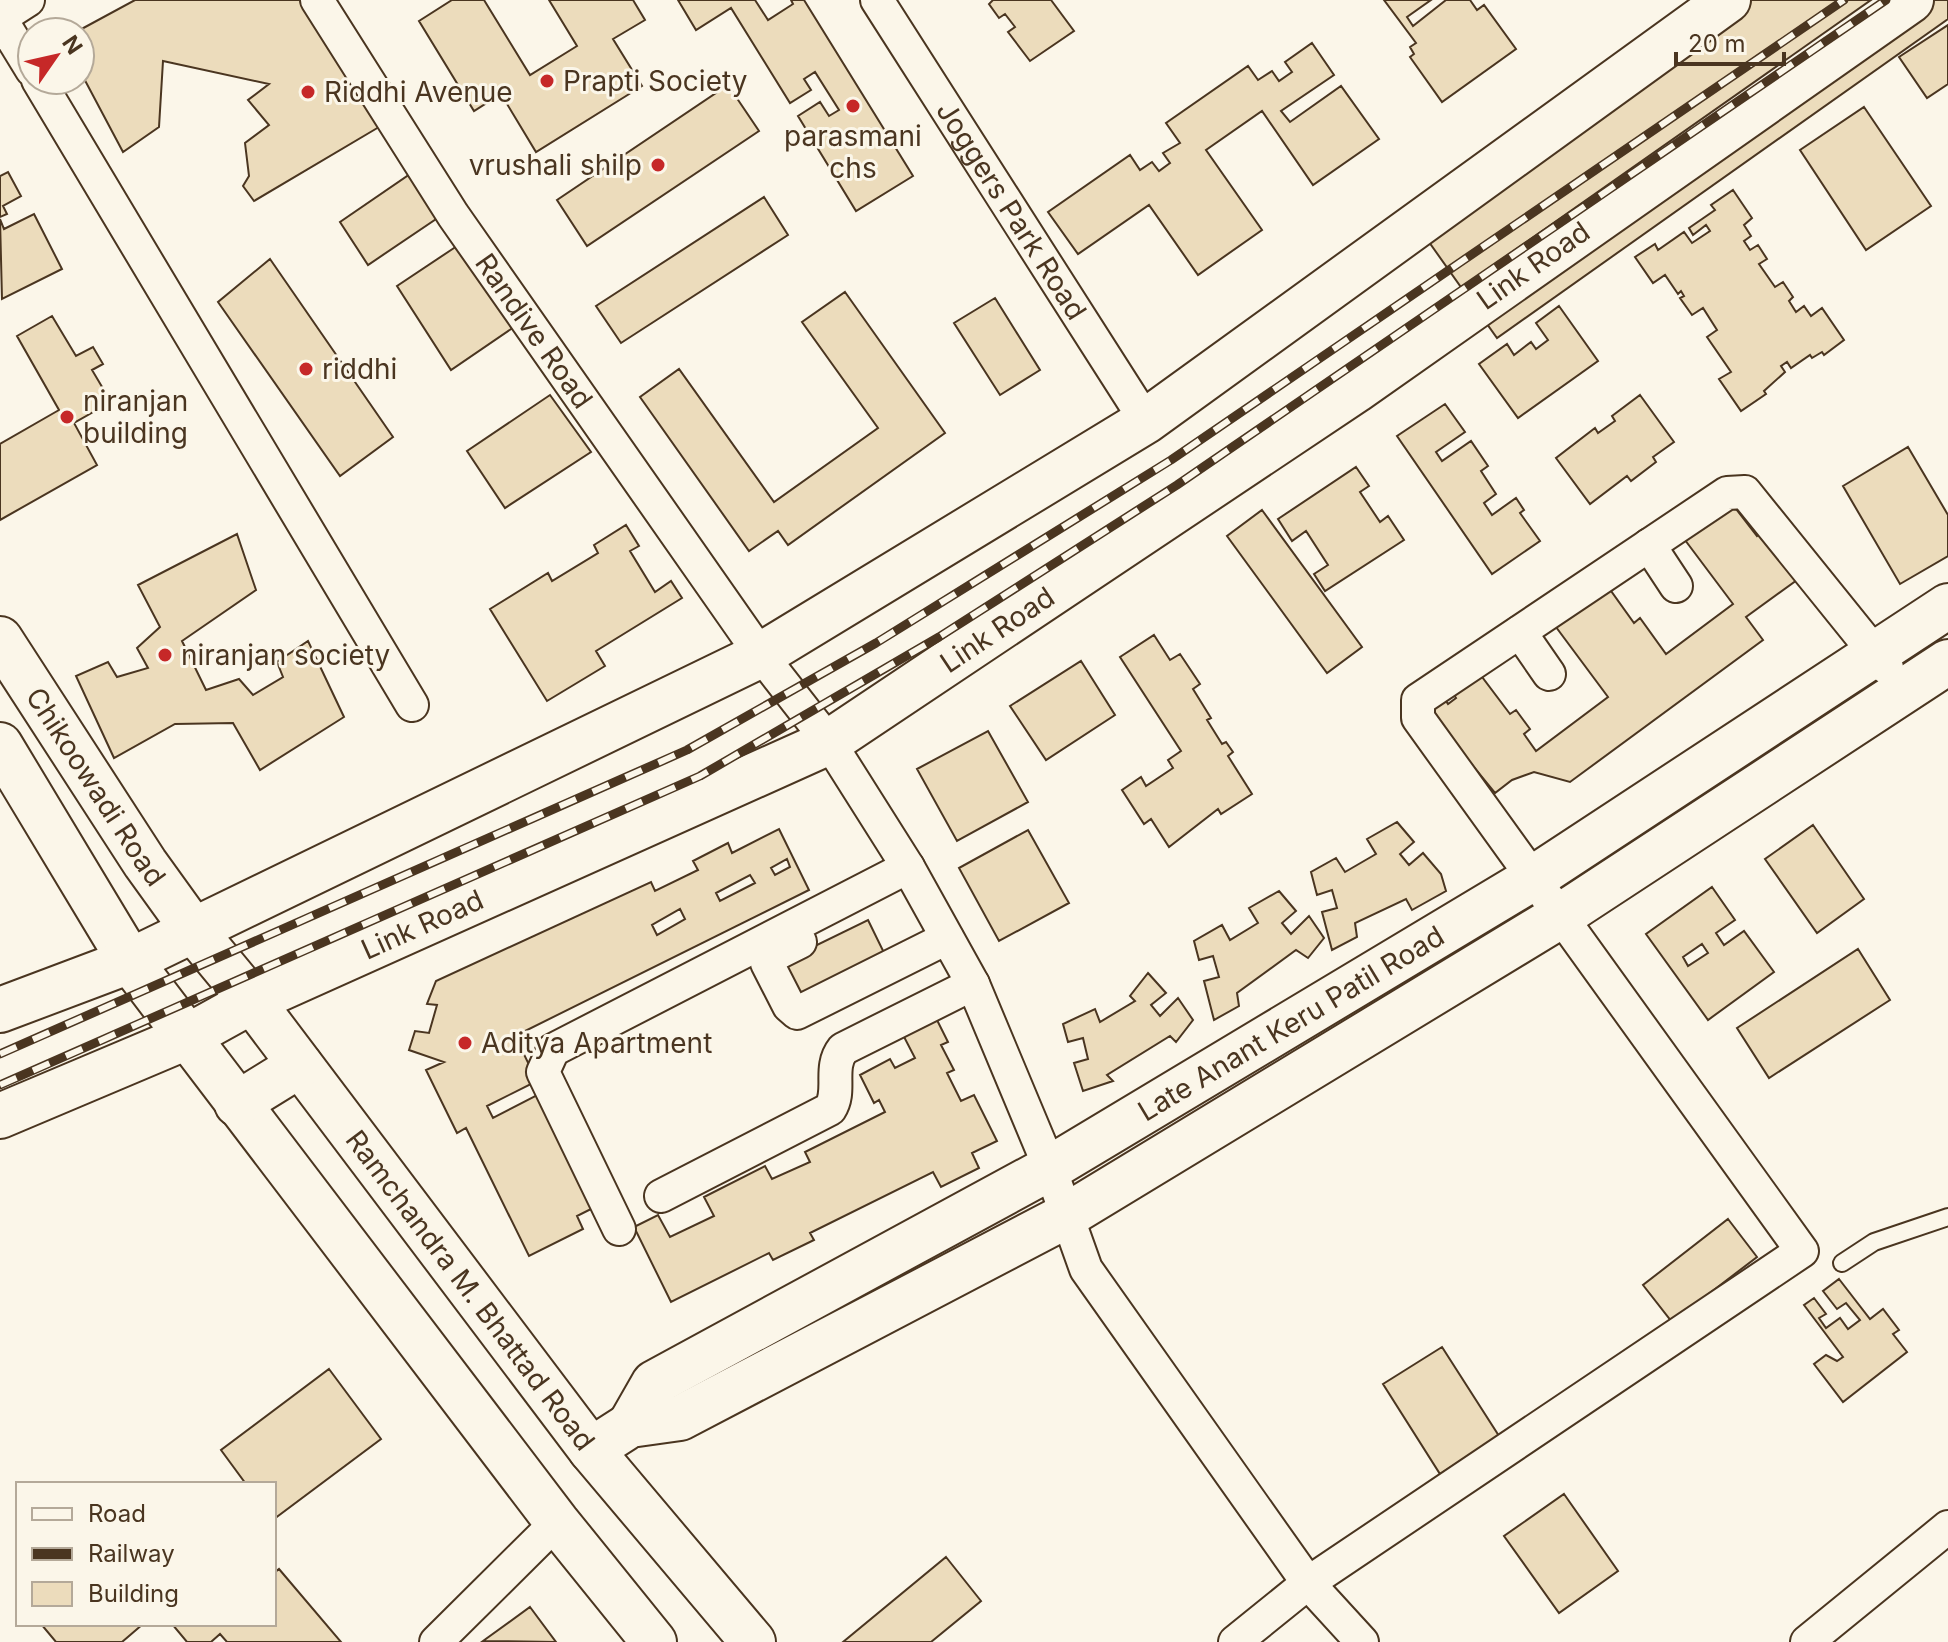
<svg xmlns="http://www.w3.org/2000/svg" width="1948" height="1642" font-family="Inter,sans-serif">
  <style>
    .building { fill: #ecdcbc; stroke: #4a3520; stroke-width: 2; fill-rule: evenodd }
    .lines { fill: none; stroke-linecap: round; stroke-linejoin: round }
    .lane-casing { stroke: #4a3520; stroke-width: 20 }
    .street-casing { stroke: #4a3520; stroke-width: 36 }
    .secondary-casing { stroke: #4a3520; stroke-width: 48 }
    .primary-casing { stroke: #4a3520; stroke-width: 48 }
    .lane { stroke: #fbf6e9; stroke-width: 16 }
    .street { stroke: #fbf6e9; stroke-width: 32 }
    .secondary { stroke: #fbf6e9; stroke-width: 44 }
    .primary { stroke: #fbf6e9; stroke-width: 44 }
    .rail-casing { stroke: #4a3520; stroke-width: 9 }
    .rail { stroke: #fbf6e9; stroke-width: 6; stroke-dasharray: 18; stroke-linecap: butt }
    .poi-dot { fill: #c62828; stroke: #fbf6e9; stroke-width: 3 }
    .labels { text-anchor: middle; stroke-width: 6; stroke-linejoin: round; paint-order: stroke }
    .poi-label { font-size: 28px; fill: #4a3520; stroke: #fbf6e9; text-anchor: start }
    .street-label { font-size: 28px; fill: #4a3520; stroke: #fbf6e9 }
  </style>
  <rect width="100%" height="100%" fill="#fbf6e9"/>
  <path class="building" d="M135,0H303L379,127L254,201L243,186L249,176L245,143L269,125L248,100L269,84L163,61L159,127L123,152L80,71V32H76Z
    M452,0H484L530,75L577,46L549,0H633L645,20L613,39L642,86L536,152L501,94L474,111L419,21Z
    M678,0H755L768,20L793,4L791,0H804L913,176L856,211L798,116L820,102L829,116L839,110L815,72L804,79L811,90L790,103L731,8L696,30Z
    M993,0H1051L1074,31L1030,61L1008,32L1015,27L1005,14L999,18L989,4Z
    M1384,0H1431L1407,17L1413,26L1446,0H1470L1477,10L1484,5L1516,49L1442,102L1410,57L1414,54L1410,47L1416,43Z
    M1707,0H1948V19L1497,338L1407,211Z
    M1948,25V84L1927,98L1899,57Z
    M1312,43L1334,75L1281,111L1290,122L1341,86L1379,139L1313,185L1262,111L1206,150L1262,230L1198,275L1149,205L1078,254L1048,212L1130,155L1140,170L1152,162L1159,171L1170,163L1163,153L1180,143L1166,123L1248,66L1258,80L1272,71L1279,81L1292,72L1285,62Z
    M728,85L759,131L587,246L557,200Z
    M1864,107L1931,206L1866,250L1800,150Z
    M416,170L445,213L368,265L340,222Z
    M8,172L21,196L3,206L7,214L0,217V176Z
    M1733,190L1752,218L1744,225L1751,236L1744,241L1750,250L1758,245L1767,259L1759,264L1775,287L1783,282L1793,297L1789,301L1796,312L1804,306L1811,316L1822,308L1844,340L1824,355L1822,352L1812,358L1810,355L1791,368L1787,362L1781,366L1785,372L1764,391L1766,394L1741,411L1719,379L1731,372L1707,337L1717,330L1703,308L1692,315L1680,298L1684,296L1681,291L1678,294L1665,275L1653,283L1635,257L1655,244L1658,250L1684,232L1692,243L1710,231L1706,225L1693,235L1689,228L1715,210L1711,205Z
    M764,197L788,235L621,343L596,306Z
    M34,214L62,269L2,299L0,219L4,229Z
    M457,246L514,327L451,370L397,286Z
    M270,259L393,437L340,476L218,302Z
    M845,292L945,433L788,545L778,531L749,551L640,397L679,369L774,502L878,428L802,322Z
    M995,298L1040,370L1000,395L954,323Z
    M1559,306L1598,361L1518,418L1479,364L1507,344L1514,355L1531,342L1536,349L1548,340L1536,323Z
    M52,316L76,356L93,347L103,364L92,370L111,402L74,423L97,465L0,520V444L59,410L17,336Z
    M550,395L591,452L505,508L467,451Z
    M1640,395L1674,442L1653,457L1656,462L1631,481L1627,476L1590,504L1556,458L1595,428L1598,433L1615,421L1612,416Z
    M1445,404L1465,432L1436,452L1442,461L1471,441L1488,466L1481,471L1496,494L1484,503L1492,515L1516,498L1524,510L1520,513L1540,541L1492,574L1397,436Z
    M1908,447L1948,515V556L1900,584L1843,486Z
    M1356,467L1369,486L1360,492L1380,522L1388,516L1404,540L1325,591L1314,574L1328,565L1306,531L1292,541L1278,519Z
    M1733,505L1757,536L1762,532L1797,580L1746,617L1763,640L1570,782L1534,772L1512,780L1495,793L1425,707L1442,695L1448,704L1456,698L1450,689L1476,669L1510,714L1516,710L1530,729L1524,734L1536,751L1608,697L1553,623L1606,584L1634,623L1640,618L1666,654L1733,604L1685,540Z
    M1262,510L1362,647L1327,673L1227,536Z
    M626,525L639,546L630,551L655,592L671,581L682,598L596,651L605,666L547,701L490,609L548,573L552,581L598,553L594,545Z
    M237,534L256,590L182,641L206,690L239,679L253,695L283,677L277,662L308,641L344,717L260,770L233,723L175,724L114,758L76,676L108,662L117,677L148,668L137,648L160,627L138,585Z
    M1154,635L1170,660L1180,654L1200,684L1193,689L1211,718L1207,720L1222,744L1226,742L1233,752L1228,756L1252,794L1221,814L1218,809L1169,847L1151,819L1144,824L1122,790L1141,777L1146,786L1173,768L1168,760L1181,751L1120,657Z
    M1081,661L1115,715L1046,760L1010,706Z
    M988,731L1028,802L957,841L917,769Z
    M1397,822L1414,842L1400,854L1409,865L1423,853L1441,874L1446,891L1412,910L1406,899L1355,923L1357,937L1332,950L1322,912L1337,908L1332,890L1317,895L1311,872L1336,858L1345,872L1376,854L1367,839Z
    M1813,825L1864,899L1817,933L1765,859Z
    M779,829L809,890L515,1036L537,1081L487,1106L493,1118L543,1092L599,1205L577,1216L583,1229L529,1256L466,1128L457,1133L426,1070L444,1062L409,1050L415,1031L429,1033L437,1005L427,1004L436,981L651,882L655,891L698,870L693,861L728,843L732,853ZM787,859L790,867L775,875L771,868ZM750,875L755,883L720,901L716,893ZM680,909L685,919L657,935L652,925Z
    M1028,830L1069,903L999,941L959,868Z
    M1712,887L1735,920L1716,933L1724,945L1744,931L1774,972L1708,1020L1646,934ZM1702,944L1708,953L1688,966L1683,957Z
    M1279,891L1296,911L1282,923L1291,934L1309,916L1324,938L1308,958L1296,950L1237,993L1239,1006L1214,1020L1204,981L1219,977L1213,956L1199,960L1194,941L1222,925L1230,940L1258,923L1249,908Z
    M868,920L890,965L801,1009L778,964Z
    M1858,949L1890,1000L1769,1078L1737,1028Z
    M1148,973L1166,993L1151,1005L1160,1016L1178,998L1193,1020L1176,1042L1170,1036L1107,1075L1113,1081L1083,1091L1074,1063L1088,1059L1083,1038L1068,1042L1063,1024L1095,1009L1100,1022L1135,1001L1130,996Z
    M935,1016L948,1042L941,1045L954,1070L947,1073L961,1101L974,1095L997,1141L972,1153L979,1168L941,1187L933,1172L810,1233L814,1240L773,1260L769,1253L671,1302L634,1227L658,1215L670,1237L714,1216L704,1197L765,1166L772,1179L810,1162L805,1152L885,1112L879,1100L874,1103L860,1075L890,1059L895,1068L915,1058L902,1033Z
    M1728,1219L1757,1257L1672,1322L1643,1285Z
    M1839,1279L1870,1319L1883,1309L1899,1330L1893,1334L1907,1352L1843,1402L1814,1364L1826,1355L1837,1361L1843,1357L1804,1305L1814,1298L1826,1314L1819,1318L1826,1328L1840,1318L1848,1329L1860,1320L1846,1303L1837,1309L1823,1291Z
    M1442,1347L1499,1436L1440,1474L1383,1384Z
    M329,1369L381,1439L274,1519V1484H246L221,1450Z
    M1564,1494L1618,1571L1559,1613L1504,1536Z
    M946,1557L981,1601L931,1642H843Z
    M279,1569L341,1642H227L220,1634L211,1642H187L172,1624H274V1573Z
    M530,1607L556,1642L483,1641Z
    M41,1624H143L122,1642H56Z"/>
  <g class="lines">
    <defs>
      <path id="lane" d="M1842,1263L1874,1242L1948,1217"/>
      <g id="street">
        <path id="s1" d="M317,0L453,215L761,655L829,742L908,867L973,984L1050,1168L1086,1269L1308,1583L1362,1642"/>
        <path id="s2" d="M877,0L1146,421"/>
        <path d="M0,18L32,70"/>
        <path d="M0,18L28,0"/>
        <path d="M38,80L412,705"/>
        <path d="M1649,545L1676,586"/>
        <path d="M1520,632L1549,674"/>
        <path d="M800,942L774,955L767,963L789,1006L797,1013L947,938"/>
        <path d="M661,1196L830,1109C842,1091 828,1068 843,1049L973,984"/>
        <path d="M619,1229L543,1072L553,1050L908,867"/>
        <path d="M436,1642L557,1522"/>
        <path d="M1235,1642L1308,1583L1802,1251L1418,718V700L1727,493L1745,492L1887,668"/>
        <path d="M1807,1642L1948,1527"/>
      </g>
      <g id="secondary">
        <path id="s3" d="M0,639L145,863L194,931L252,1001L591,1450L753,1642"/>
        <path d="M0,745L130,961L557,1522L654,1642"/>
        <path d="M237,1104L300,1065"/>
        <path id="s4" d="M630,1425L654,1383L1050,1168L1535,877L1948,606"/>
        <path d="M591,1450L630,1425L680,1418L1066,1216L1562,915L1948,662"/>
      </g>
      <g id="primary">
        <path d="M0,1010L130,961L761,655L1146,421L1728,0"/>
        <path id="s5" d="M0,1116L187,1037L252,1001L829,742L1356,390L1911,0"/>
      </g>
    </defs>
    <use href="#lane" class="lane-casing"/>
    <use href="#street" class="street-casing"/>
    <use href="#secondary" class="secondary-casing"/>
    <use href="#primary" class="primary-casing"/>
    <use href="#lane" class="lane"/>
    <use href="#street" class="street"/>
    <use href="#secondary" class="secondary"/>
    <use href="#primary" class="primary"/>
    <defs>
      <path id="rail" d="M0,1054L687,750L876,643L1171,460L1844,0
        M0,1085L700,776L939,637L1177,485L1886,0"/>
    </defs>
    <use href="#rail" class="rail-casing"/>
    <use href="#rail" class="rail"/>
  </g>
  <g class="poi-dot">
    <circle cx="547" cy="81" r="8"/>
    <circle cx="308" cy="92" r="8"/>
    <circle cx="853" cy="106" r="8"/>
    <circle cx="658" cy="165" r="8"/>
    <circle cx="306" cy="369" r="8"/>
    <circle cx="67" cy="417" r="8"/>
    <circle cx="165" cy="655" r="8"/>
    <circle cx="465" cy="1043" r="8"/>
  </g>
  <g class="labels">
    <g class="poi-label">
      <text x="563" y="91">Prapti Society</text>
      <text x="324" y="102">Riddhi Avenue</text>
      <text x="853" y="146" text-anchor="middle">parasmani<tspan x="853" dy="32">chs</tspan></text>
      <text x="642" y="175" text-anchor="end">vrushali shilp</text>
      <text x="322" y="379">riddhi</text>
      <text x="83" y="411">niranjan<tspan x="83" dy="32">building</tspan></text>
      <text x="181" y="665">niranjan society</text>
      <text x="481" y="1053">Aditya Apartment</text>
    </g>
    <g class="street-label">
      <text dy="10" stroke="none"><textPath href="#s2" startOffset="250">Joggers Park Road</textPath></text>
      <text dy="10" stroke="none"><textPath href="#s5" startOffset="1760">Link Road</textPath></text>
      <text dy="10" stroke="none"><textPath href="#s1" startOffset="396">Randive Road</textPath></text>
      <text dy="10" stroke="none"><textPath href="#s5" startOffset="1112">Link Road</textPath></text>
      <text dy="10" stroke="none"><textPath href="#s3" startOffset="176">Chikoowadi Road</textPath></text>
      <text dy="10" stroke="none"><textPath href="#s5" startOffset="464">Link Road</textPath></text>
      <text dy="10" stroke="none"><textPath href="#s4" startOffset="780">Late Anant Keru Patil Road</textPath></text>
      <text dy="10" stroke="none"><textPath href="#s3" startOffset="804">Ramchandra M. Bhattad Road</textPath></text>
    </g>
  </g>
  <rect x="16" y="1482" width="260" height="144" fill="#fbf6e9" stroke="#b4a999" stroke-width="2"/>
  <rect x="32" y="1508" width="40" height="12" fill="#fbf6e9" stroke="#b4a999" stroke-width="2"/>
  <text x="88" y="1522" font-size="24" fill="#4a3520">Road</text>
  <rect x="32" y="1548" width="40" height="12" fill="#4a3520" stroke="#b4a999" stroke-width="2"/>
  <text x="88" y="1562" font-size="24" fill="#4a3520">Railway</text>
  <rect x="32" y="1582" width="40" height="24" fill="#ecdcbc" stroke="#b4a999" stroke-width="2"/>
  <text x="88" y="1602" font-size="24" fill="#4a3520">Building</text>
  <g transform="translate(56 56) rotate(56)"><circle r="38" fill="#fbf6e9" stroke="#b4a999" stroke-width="2"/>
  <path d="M0-6L14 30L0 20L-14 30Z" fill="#c62828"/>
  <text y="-12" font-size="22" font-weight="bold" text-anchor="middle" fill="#4a3520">N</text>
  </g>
  <path d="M1676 52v12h108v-12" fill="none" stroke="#4a3520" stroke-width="4"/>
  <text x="1688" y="52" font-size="24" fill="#4a3520" stroke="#fbf6e9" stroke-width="6" paint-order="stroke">20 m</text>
</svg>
